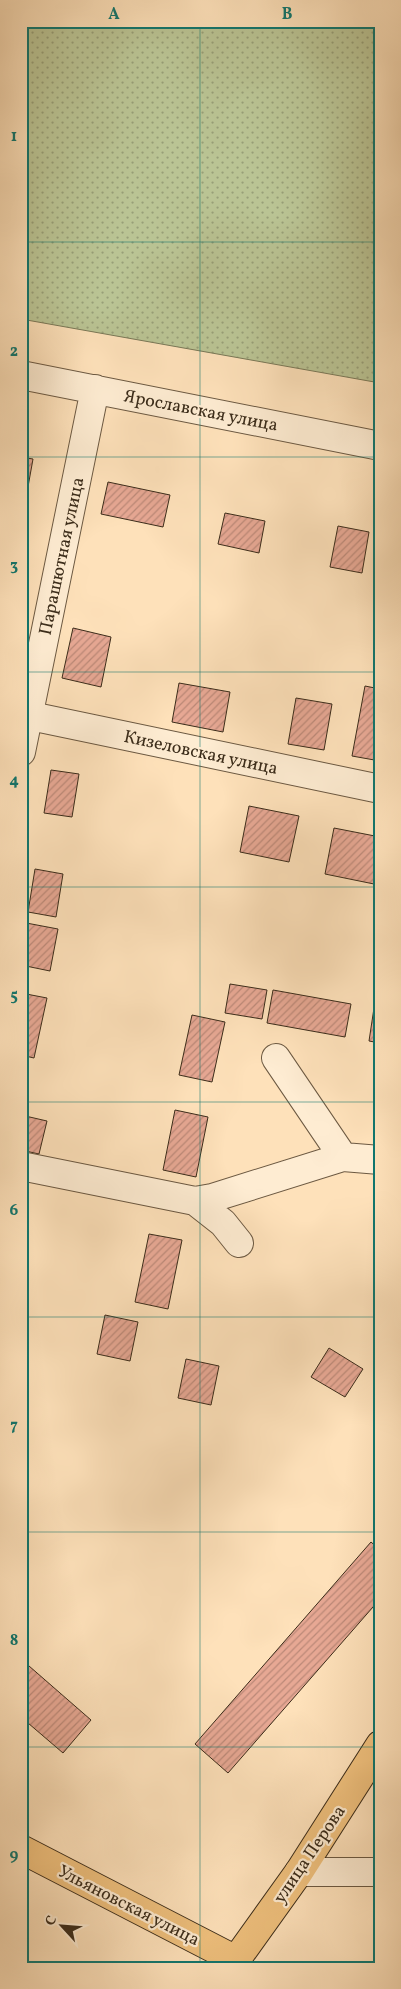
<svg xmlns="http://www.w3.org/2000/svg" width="401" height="1989" font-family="Vollkorn,serif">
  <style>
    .park { fill: url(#park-dots); stroke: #7a7857 }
    .building { fill: url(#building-hatch); stroke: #3b2c1a }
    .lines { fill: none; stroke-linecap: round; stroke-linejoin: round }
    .minor-casing { stroke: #6c5942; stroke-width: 30 }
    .major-casing { stroke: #3b2c1a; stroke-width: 30 }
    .minor { stroke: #feecd2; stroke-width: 28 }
    .major { stroke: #efc07d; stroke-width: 28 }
    .grid { fill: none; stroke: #0f766e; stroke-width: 1; stroke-opacity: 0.55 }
    .labels { text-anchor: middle; stroke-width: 4.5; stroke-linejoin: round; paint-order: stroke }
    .street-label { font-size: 18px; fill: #3b2c1a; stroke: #feecd2 }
    .neatline { fill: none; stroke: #0f766e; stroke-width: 2 }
    .grid-label { font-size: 16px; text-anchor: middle; font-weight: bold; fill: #0f766e }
  </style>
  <defs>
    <pattern id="park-dots" width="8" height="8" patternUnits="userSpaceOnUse" patternTransform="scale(1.25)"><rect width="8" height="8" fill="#bac494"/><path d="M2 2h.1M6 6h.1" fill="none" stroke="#989f78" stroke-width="1.8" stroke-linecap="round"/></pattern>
    <pattern id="building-hatch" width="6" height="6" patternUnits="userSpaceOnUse" patternTransform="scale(1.25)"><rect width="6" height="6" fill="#e7a894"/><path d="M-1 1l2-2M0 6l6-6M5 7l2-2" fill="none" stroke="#bc8978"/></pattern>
  </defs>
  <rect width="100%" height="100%" fill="#fee1ba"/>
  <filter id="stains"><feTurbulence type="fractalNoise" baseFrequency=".004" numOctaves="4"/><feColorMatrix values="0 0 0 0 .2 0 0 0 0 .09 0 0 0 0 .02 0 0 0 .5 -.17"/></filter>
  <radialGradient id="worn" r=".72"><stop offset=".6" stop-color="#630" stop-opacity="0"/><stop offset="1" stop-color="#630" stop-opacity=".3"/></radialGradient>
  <path class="park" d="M21,21H380V383L21,319Z"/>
  <path class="building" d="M21,457L33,459L24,509L21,508Z
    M108,482L170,495L163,527L101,514Z
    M225,513L265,521L259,553L218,544Z
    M338,526L369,532L362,573L330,567Z
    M73,628L111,637L101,687L62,678Z
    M179,683L230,692L223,732L172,722Z
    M365,686L380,689V761L352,756Z
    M296,698L332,704L324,750L288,744Z
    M51,770L79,774L72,817L44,813Z
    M249,806L299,816L289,862L240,852Z
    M334,828L380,837V857L374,884L325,874Z
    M35,869L63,874L56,917L28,912Z
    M21,922L58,929L50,971L21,965Z
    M230,984L267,990L262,1019L225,1013Z
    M273,990L351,1004L345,1037L267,1023Z
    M21,993L47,998L34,1058L21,1055Z
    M374,1008L380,1009V1043L369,1041Z
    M192,1015L225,1022L212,1082L179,1075Z
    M175,1110L208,1117L196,1177L163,1170Z
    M21,1115L47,1121L39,1154L21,1150Z
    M149,1234L182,1240L168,1309L135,1302Z
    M380,1255V1269L374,1265Z
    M105,1315L138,1322L130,1361L97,1354Z
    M329,1348L363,1369L345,1397L311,1377Z
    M186,1359L219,1366L211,1405L178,1398Z
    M371,1542L380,1550V1599L228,1773L195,1744Z
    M21,1659L91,1720L63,1753L21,1717Z"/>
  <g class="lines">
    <defs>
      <path id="minor" d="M21,375L380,446
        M21,714L380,789
        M21,752L95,389
        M276,1058L343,1157
        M21,1166L195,1201L212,1198L343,1157L380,1160
        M195,1201L223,1223L239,1243
        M299,1872H380"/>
      <path id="major" d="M21,1849L236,1960L299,1872L380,1745"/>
    </defs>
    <use href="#minor" class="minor-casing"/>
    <use href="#major" class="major-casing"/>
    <use href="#minor" class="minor"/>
    <use href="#major" class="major"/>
  </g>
  <path class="grid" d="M200,21V1968M21,242H380M21,457H380M21,672H380M21,887H380M21,1102H380M21,1317H380M21,1532H380M21,1747H380"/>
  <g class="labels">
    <g class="street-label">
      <text transform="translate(201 410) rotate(11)" y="6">Ярославская улица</text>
      <text transform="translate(61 556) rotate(-78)" y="6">Парашютная улица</text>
      <text transform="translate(201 752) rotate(12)" y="6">Кизеловская улица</text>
      <text transform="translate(309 1854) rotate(-56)" y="6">улица Перова</text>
      <text transform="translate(129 1905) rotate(27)" y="6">Ульяновская улица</text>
    </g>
  </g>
  <rect width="401" height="1989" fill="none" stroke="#fee1ba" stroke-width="55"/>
  <g transform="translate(62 1926) rotate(296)" stroke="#feecd2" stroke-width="4" paint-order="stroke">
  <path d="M0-4L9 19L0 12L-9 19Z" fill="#3b2c1a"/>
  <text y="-8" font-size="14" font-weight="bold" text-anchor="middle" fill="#3b2c1a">С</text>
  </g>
  <rect x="28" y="28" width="346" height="1934" class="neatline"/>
  <g class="grid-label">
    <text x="114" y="19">A</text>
    <text x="287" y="19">B</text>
    <text x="14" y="141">1</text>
    <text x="14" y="356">2</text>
    <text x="14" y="570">3</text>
    <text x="14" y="785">4</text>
    <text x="14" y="1000">5</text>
    <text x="14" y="1215">6</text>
    <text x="14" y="1430">7</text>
    <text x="14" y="1645">8</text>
    <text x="14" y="1860">9</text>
  </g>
  <rect width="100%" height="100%" filter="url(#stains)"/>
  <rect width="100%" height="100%" fill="url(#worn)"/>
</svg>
